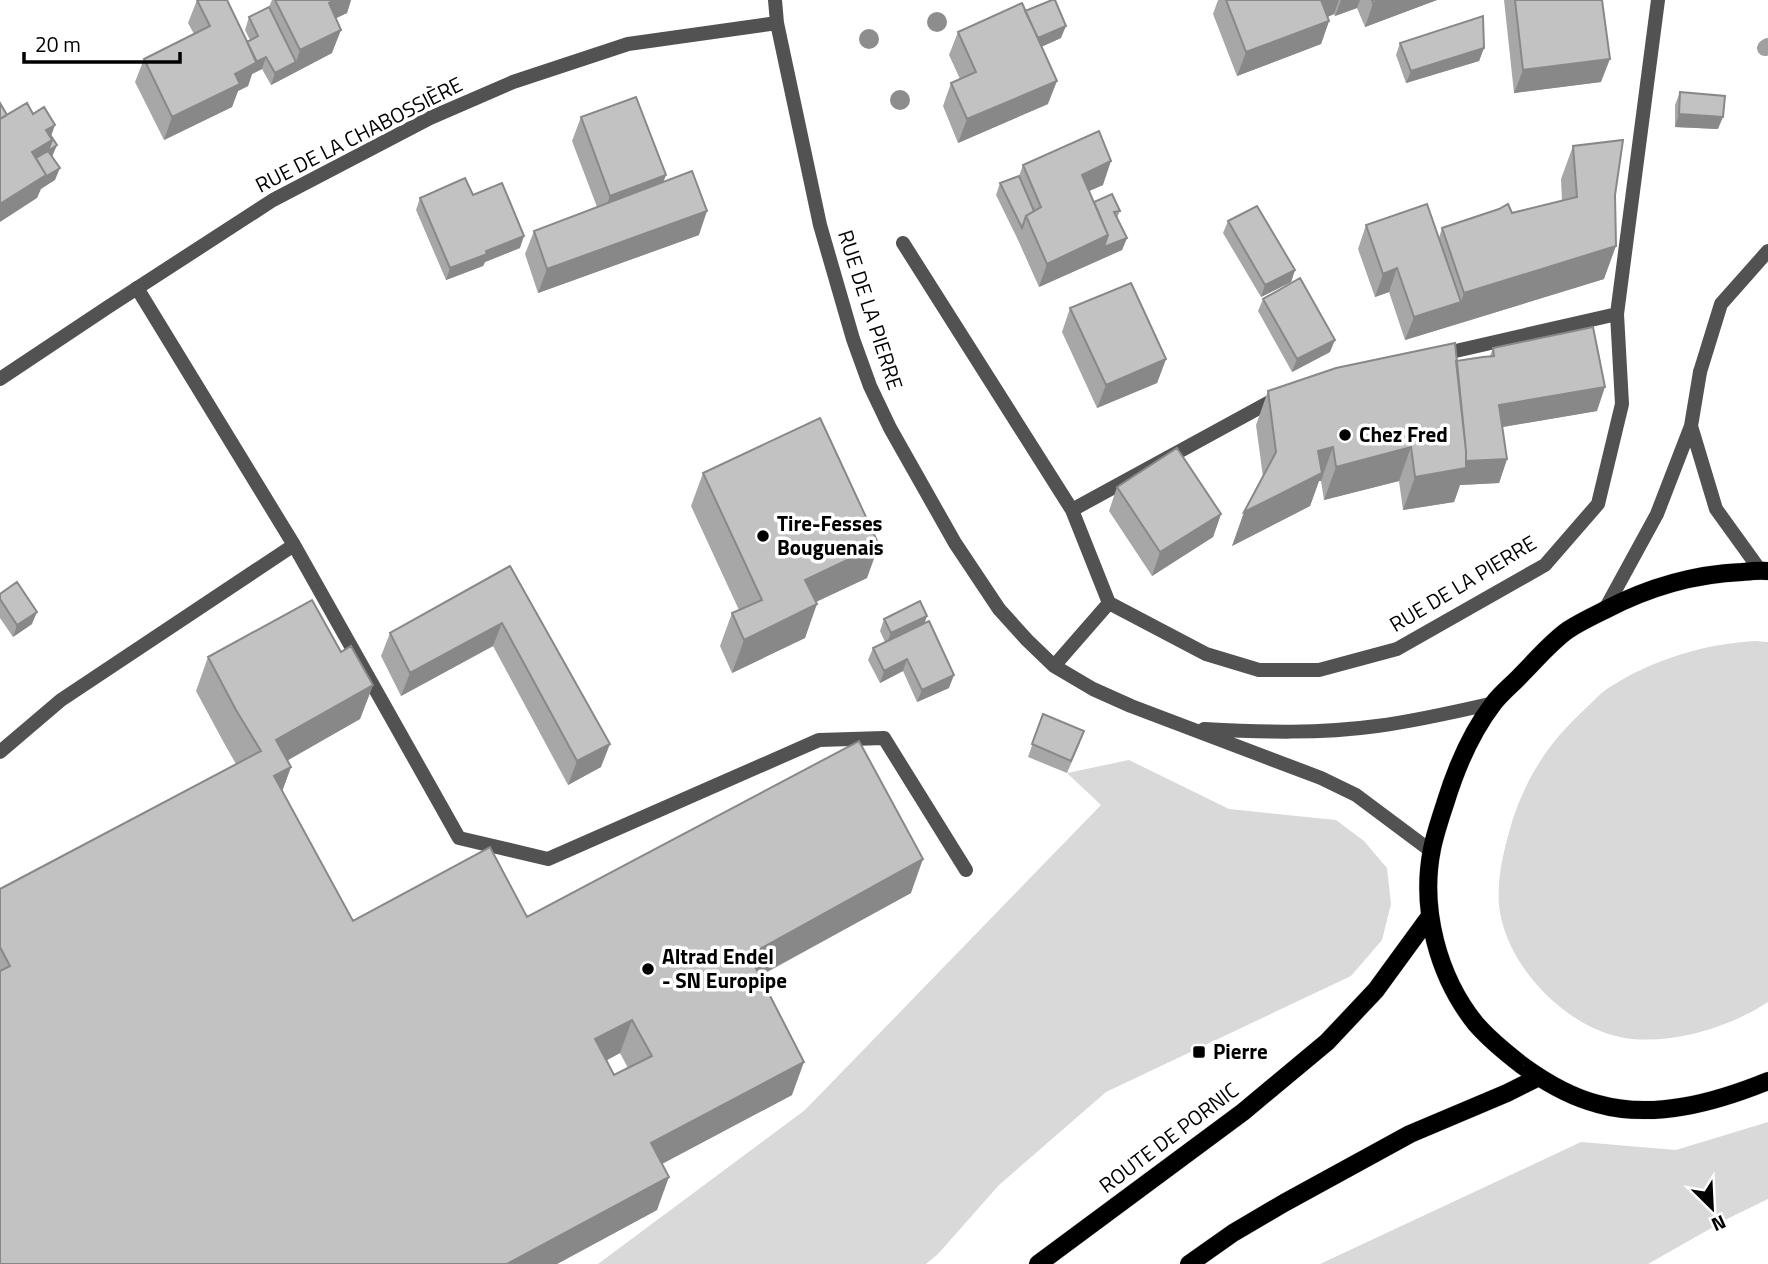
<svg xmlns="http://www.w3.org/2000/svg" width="1768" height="1264" font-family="'Titillium Web',sans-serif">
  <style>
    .green { fill: #d9d9d9 }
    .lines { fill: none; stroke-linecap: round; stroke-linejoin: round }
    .stream { stroke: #a0a0a0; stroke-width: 16 }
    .primary-casing { stroke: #dbdbdb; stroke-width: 19 }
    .service { stroke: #525252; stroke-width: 14 }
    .minor { stroke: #525252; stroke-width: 14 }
    .primary { stroke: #000; stroke-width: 18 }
    .tree { fill: #8d8d8d }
    .wall { fill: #a7a7a7; fill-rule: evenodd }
    .shaded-wall { fill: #888 }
    .building { fill: #c2c2c2; stroke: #888; stroke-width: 2; fill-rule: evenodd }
    .poi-dot { fill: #000; stroke: #fff; stroke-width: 2.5 }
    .labels { text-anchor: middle; stroke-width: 7; stroke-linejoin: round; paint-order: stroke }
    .street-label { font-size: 21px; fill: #000; stroke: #fff }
    .poi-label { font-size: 21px; font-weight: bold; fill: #000; stroke: #fff; text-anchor: start }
  </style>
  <rect width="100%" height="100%" fill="#fff"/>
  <path class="green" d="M1755,641L1768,642V1002C1730,1027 1677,1043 1632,1039C1570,1033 1505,967 1499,905C1497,876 1504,849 1512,822C1527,775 1550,741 1586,708C1594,701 1601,692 1610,687C1654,659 1704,644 1755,641Z
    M1129,760L1229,809L1336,820L1364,841L1387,868L1391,904L1382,940L1351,976L1106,1092L999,1185L938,1254L926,1264H598L805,1110L1101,805L1067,773Z
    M1768,1122V1199L1729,1218L1648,1264H1320L1581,1142L1676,1150Z"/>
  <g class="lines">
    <path class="stream" d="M1765,48L1768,46"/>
    <defs>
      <path id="primary" d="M1768,571C1759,570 1751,571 1742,572C1695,574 1647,588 1605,610C1593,616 1580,622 1568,630C1552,641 1536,660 1522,674C1513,684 1501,693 1493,704C1470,734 1456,768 1445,804C1440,819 1435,834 1432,849C1420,909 1438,977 1476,1024C1490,1040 1506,1053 1523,1066C1545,1082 1571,1097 1598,1104C1654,1120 1716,1102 1768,1081
        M1038,1264L1243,1112L1327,1042L1376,990L1430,916
        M1189,1264L1233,1233L1284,1203L1410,1134L1507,1093L1539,1077"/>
    </defs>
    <use href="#primary" class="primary-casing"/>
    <path class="service" d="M1700,372L1721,304L1768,251
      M294,545L459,838L548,859L819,740L884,738L966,870
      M0,752L61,700L294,545L137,288"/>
    <path class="minor" d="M775,0L777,23L820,225L853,339L870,386L890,428L955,543L999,609L1027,640L1054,666L1093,689L1131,706L1321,778L1356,795L1431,851
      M903,243L1072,510L1109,603L1054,666
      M1438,355L1617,314
      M0,379L108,307L273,200L430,118L513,82L628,44L777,23
      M1691,426L1716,509L1760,570
      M1072,510L1279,397
      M1109,603L1206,654L1259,670H1319L1397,649L1545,565L1598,504L1622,404L1617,314L1658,0
      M1604,611L1657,514L1691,426L1700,372
      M1204,729C1261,732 1320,734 1377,726C1416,721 1455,712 1494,703"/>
    <use href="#primary" class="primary"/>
  </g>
  <g class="tree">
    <circle cx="937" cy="22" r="10"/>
    <circle cx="869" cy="39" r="10"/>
    <circle cx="900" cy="100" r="10"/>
  </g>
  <path class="wall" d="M197,0H227L247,42L250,40L245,30L249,17L269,7L272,0H351L347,13L336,18L332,53L271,85L262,69L252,74L248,86L238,91L232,107L164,140L135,82L144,59L194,34L188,23Z
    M1218,0H1437L1365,27L1357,8L1335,16L1334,14L1328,17L1329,21L1321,44L1237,76L1213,14Z
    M1504,0H1602L1601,82L1514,93Z
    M1025,11L1061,38L1041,47L1048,104L958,143L943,106L951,83L960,79L949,55L958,32Z
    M1400,43L1484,48L1479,61L1406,83L1396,55Z
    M1680,92L1718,129L1675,127V105Z
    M581,117L666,175L663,182L699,235L538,293L525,254L534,231L597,207L572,141Z
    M1573,146L1604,279L1405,340L1389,292L1375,297L1358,249L1366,225L1439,238L1442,228L1562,201L1561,179Z
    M1023,165L1103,185L1089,191L1094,202L1120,211L1117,218L1127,238L1122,250L1039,287L1018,240L996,195L1000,183L1019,176Z
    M473,195L520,248L485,262L483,266L446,280L416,210L420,198Z
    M1228,221L1295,270L1291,282L1261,297L1223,233Z
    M1263,299L1330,352L1292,372L1258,311Z
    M1070,308L1166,359L1157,383L1097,408L1062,332Z
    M1493,348L1597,411L1502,427L1507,459L1499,483L1460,485L1454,502L1403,510L1399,481L1324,500L1321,481H1319L1310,506L1232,546L1263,477L1256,425L1268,391L1490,356Z
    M703,473L867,578L816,602L805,638L732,673L720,646L732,613L739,610L691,506Z
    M1117,487L1221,514L1213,537L1152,576L1109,511Z
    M510,566L601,767L568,785L493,646L401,696L381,656L390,633Z
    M0,594L32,624L13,637L0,618Z
    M884,619L924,624L949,688L917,702L903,671L880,683L868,660L873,648L885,642L880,631Z
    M341,652L373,685L360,719L287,760L291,767L282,791L353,921L527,917L911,893L760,976L792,1095L662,1164L657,1210L557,1264H0V889L236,764L224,743L196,691L208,657ZM620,1053L628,1068L614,1075L607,1060Z
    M1043,714L1080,743L1067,773L1028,757Z"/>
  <path class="shaded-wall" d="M334,0H351L347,13L320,26L329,3Z
    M1321,0H1339L1334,14L1313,23Z
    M1341,0H1360L1357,8L1335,16Z
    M1382,0H1437L1365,27L1373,3Z
    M1329,21L1321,44L1237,76L1246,52Z
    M1066,26L1061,38L1025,54L1030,42Z
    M341,30L332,53L292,74L300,50Z
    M1484,48L1479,61L1406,83L1411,71Z
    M266,57L262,69L252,74L248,86L238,91L232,107L164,140L172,117L235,74Z
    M1610,59L1601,82L1514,93L1523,70Z
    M296,62L292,74L271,85L275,73Z
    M1057,81L1048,104L958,143L967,119Z
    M1679,114L1723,117L1718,129L1675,127Z
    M55,125L49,142L52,140L57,145L52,157L28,163L32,152L46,130Z
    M1111,161L1103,185L1073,198L1082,175Z
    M60,168L55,180L41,189L37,198L0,222V204L46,175Z
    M666,175L657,198L601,219L610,196Z
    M707,211L699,235L538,293L547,269Z
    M1108,235L1127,238L1122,250L1039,287L1047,264Z
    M524,236L520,248L485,262L483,266L446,280L450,268L486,251Z
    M1616,246L1604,279L1405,340L1414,317L1461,302L1464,293Z
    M1397,268L1389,292L1375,297L1383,274Z
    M1295,270L1291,282L1261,297L1265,285Z
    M1335,340L1330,352L1292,372L1297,359Z
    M1166,359L1157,383L1097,408L1106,385Z
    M1605,387L1597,411L1491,429L1499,405Z
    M1333,447L1321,481H1319L1310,506L1232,546L1244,512L1318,451Z
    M1411,447L1399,481L1324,500L1336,467Z
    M1507,459L1499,483L1460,485L1454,502L1403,510L1415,477L1462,461Z
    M1221,514L1213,537L1152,576L1160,552Z
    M879,545L867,578L792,613L805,580Z
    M817,604L805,638L732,673L744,640Z
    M37,612L32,624L13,637L17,625Z
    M927,616L923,628L886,645L891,633Z
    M502,623L493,646L401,696L410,673Z
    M907,659L903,671L880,683L884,671Z
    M954,675L949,688L917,702L922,690Z
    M373,685L360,719L264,774L276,740Z
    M610,744L601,767L568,785L577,761Z
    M291,767L279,800L274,776Z
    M923,859L911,893L737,988L749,955Z
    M632,1020L620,1053L583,1073L595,1039Z
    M804,1062L792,1095L639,1176L651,1143Z
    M669,1177L657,1210L557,1264H507Z"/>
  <path class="building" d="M197,0H227L257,62L235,74L240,84L172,117L144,59L210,26Z
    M275,0H334L329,3L341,30L300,50Z
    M1052,0H1055L1066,26L1038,38L1025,11Z
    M1226,0H1321L1329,21L1246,52Z
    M1372,0H1382L1373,3Z
    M1515,0H1602L1610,59L1523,70Z
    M1022,3L1057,81L967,119L951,83L976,72L958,32Z
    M269,7L296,62L275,73L266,57L256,62L247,42L258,36L249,17Z
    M1483,16L1484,48L1411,71L1400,43Z
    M1680,92L1725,96L1723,117L1679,114Z
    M636,97L666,175L610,196L581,117Z
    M0,103L7,115L0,119Z
    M27,103L33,114L44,107L55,125L46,130L52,140L32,152L46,175L0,204V119Z
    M1099,131L1111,161L1082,175L1108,235L1047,264L1026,216L1041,207L1023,165Z
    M50,136H51L57,145L48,151L52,140Z
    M1623,140L1615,195L1616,246L1464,293L1442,228L1499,209L1508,204L1512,213L1577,197L1573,146Z
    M48,151L60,168L45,177L46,175L36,158Z
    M692,171L707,211L547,269L534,231Z
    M1019,176L1034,211L1026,216L1022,228L1000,183Z
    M465,178L473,195L502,183L524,236L486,251L487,254L450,268L420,198Z
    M1112,194L1120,211L1114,212L1127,238L1104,247L1108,235L1094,202Z
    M1427,204L1461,302L1414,317L1397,268L1383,274L1366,225Z
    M1257,206L1295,270L1265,285L1228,221Z
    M1300,278L1335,340L1297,359L1263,299Z
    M1131,283L1166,359L1106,385L1070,308Z
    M1593,327L1605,387L1499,405L1507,459L1466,461V451L1456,361L1483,357L1494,356L1493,348Z
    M1455,343L1466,451V468L1415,477L1411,447L1336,467L1333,447L1318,451L1322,473L1244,512L1276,452L1268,391L1336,368Z
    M820,418L879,545L805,580L817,604L744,640L732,613L762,600L703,473Z
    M1177,448L1221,514L1160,552L1117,487Z
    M510,566L610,744L577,761L502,623L410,673L390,633Z
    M17,582L37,612L17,625L0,599V594Z
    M312,600L341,652L351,646L373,685L276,740L291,767L274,776L353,921L490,847L527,917L859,741L923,859L749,955L804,1062L651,1143L669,1177L507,1264H0V971L10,966L0,947V889L261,751L236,710L208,657ZM632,1020L652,1056L614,1075L595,1039Z
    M920,601L927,616L891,633L884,619Z
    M929,621L954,675L922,690L907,659L884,671L873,648Z
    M1043,714L1084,731L1071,761L1032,744Z"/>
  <g class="poi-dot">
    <circle cx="1345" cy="435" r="7"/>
    <circle cx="763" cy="536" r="7"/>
    <circle cx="648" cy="969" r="7"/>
    <rect x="1192" y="1045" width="14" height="14" rx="3.5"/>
  </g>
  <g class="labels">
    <g class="street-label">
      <text transform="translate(359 135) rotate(-27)" y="7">RUE DE LA CHABOSSIÈRE</text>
      <text transform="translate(870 310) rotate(72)" y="7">RUE DE LA PIERRE</text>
      <text transform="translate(1463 584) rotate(-31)" y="7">RUE DE LA PIERRE</text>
      <text transform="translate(1169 1138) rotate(-37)" y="7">ROUTE DE PORNIC</text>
    </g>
    <g class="poi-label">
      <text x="1359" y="442">Chez Fred</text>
      <text x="777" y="531">Tire-Fesses<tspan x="777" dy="24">Bouguenais</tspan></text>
      <text x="662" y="964">Altrad Endel<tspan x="662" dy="24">- SN Europipe</tspan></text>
      <text x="1213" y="1059">Pierre</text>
    </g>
  </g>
  <g transform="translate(1712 1208) rotate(156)" stroke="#ffffff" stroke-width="5" paint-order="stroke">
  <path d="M0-5L12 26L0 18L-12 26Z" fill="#000000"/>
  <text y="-10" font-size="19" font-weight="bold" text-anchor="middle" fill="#000000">N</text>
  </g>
  <path d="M24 52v10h156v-10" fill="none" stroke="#000000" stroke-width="3.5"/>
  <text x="35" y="52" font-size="21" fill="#000000" stroke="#ffffff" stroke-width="5" paint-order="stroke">20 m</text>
</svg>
